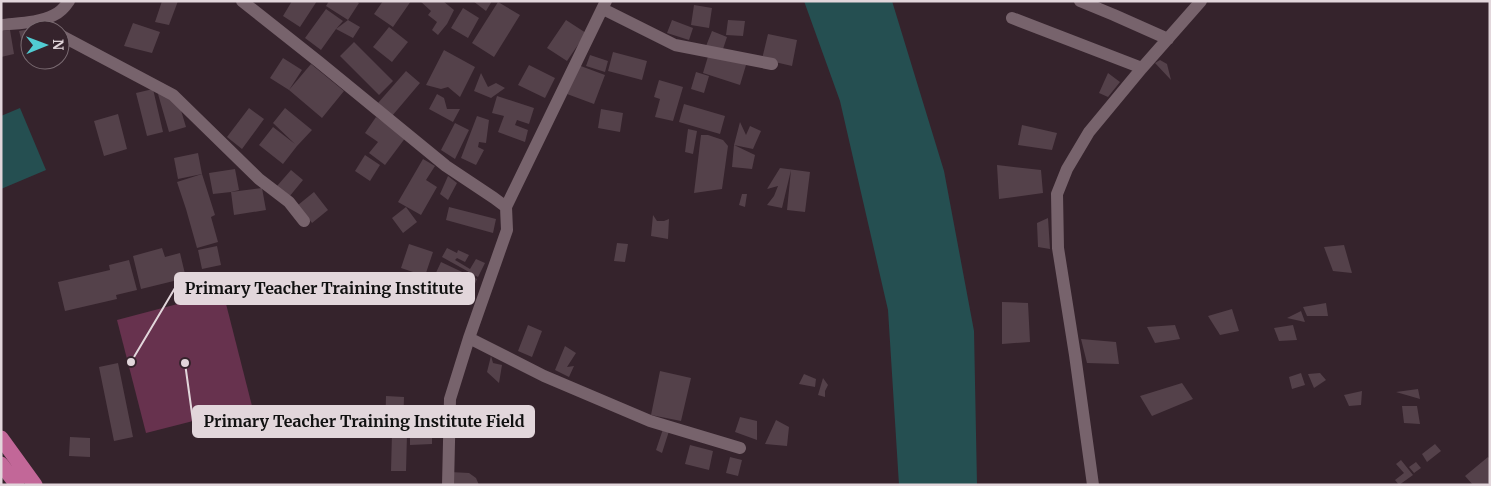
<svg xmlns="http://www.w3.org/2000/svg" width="1491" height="486" font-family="Merriweather,serif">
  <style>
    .green { fill: #67324e }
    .water { fill: #254f51 }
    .building { fill: #54414a }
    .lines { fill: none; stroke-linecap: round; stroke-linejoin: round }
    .minor { stroke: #77636c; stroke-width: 12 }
    .trunk { stroke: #c26798; stroke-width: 15 }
    .leader { fill: none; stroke: #e2d6db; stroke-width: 2 }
    .callout-dot { fill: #e2d6db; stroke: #35232c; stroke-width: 2 }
    .callout { fill: #e2d6db; stroke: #e2d6db; stroke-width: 2 }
    .callout-label { font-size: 16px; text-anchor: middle; font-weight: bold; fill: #111 }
  </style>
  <rect width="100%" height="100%" fill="#35232c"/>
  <path class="green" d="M223,292L252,406L146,433L117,320Z"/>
  <path class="water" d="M804,1H892L944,171L974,331L977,485H899L888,310L840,101Z
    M20,108L46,170L1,189V116Z"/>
  <path class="building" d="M162,1H178L169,25L155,22Z
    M292,1H317L300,27L283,16Z
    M329,1H356L359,3L348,20L326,6Z
    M383,1H411L393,27L374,14Z
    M420,1H443L454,10L447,24L438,35L432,30L437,22L428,15L431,11Z
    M473,1H492L486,11Z
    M498,2L520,15L494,57L472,43Z
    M694,5L712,8L709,28L691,25Z
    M463,8L479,18L468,38L451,28Z
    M326,9L343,21L336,29L348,20L360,27L353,38L336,29L321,50L305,38Z
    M566,20L586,33L567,61L547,48Z
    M672,20L693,28L689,40L667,33Z
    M728,20L745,21L743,36L726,35Z
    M133,23L160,32L152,53L124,46Z
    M389,27L408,42L392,62L373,47Z
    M30,29V49L24,50L19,31Z
    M10,30L14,54L1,57V31Z
    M712,31L727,37L722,52L706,46Z
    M768,34L797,40L792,66L762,59Z
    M354,42L393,81L379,95L340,56Z
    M444,50L475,67L460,97L448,87L441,89L426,85Z
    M613,52L647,61L642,80L608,71Z
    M709,53L746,65L740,85L703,73Z
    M590,55L608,61L605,72L586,66Z
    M283,58L302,70L289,90L270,78Z
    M1160,60L1167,64L1171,80L1155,63Z
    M311,64L344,91L322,118L289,90Z
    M529,65L555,78L545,98L518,85Z
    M578,65L605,75L594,104L567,94Z
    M406,71L420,83L392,116L378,103Z
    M696,72L709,76L704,93L691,89Z
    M481,73L488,87L496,83L505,88L491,98L474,91Z
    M1108,73L1120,82L1108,97L1099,93Z
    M659,80L683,87L673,121L655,117L660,99L654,97Z
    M153,89L163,132L147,136L136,93Z
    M175,90L186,127L169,132L158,94Z
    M437,94L444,98L447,109H460L453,122L429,109Z
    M497,96L534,108L529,124L517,120L515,125L528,130L525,142L498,132L504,116L492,113Z
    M684,104L725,116L720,134L679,122Z
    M249,108L264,119L242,149L227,137Z
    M285,108L312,130L297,146L283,164L259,145L273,127L295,144L273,123Z
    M601,109L623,113L620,132L598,128Z
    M118,114L127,149L104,156L94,121Z
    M477,116L489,120L486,143L479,142L478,147L484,150L476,165L461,158Z
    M376,117L406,137L385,165L369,153L378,142L365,133Z
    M740,122L746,135L750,126L761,131L753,149L734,145L755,155L752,169L732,167L734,145Z
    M455,123L469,130L455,159L441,150Z
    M1022,125L1057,133L1052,150L1018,145Z
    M688,129L697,131L693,154L685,152Z
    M701,135H708L723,140L728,146L722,189L694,193Z
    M198,153L202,174L215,215L211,217L218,242L197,248L186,209L177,182L202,174L178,179L174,158Z
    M365,155L380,165L370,181L355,171Z
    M423,159L435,166L426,180L437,187L421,215L398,202Z
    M997,165L1041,170L1043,193L999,199Z
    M780,168L810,172L805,212L787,210L791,170L782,208L767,205L774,196L778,186L767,189Z
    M235,169L239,190L231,192L262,188L266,210L234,215L231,192L213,194L209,173Z
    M291,170L303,180L289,197L277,186Z
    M448,176L457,183L448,200L440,194Z
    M314,192L328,210L312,223L298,205Z
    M742,194H747L745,207L739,205Z
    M406,207L417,222L403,233L392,218Z
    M449,207L496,219L493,233L446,220Z
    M653,215L657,221H664L669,219L668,239L651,236Z
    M1048,218L1050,249L1038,247L1037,223Z
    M617,243L628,244L625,262L614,261Z
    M409,244L433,252L425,276L401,268Z
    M1344,245L1352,273L1333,271L1324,247Z
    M217,246L221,265L202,269L198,250Z
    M162,248L165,257L180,253L186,278L141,289L133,256Z
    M447,248L457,253L458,250L469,255L465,262L457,258L455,260L470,269L476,259L485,263L478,277L442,257Z
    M129,260L137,290L116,295L117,299L65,311L58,282L110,270L109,265Z
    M441,262L477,279L474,286L454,276L450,285L434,277Z
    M1002,302L1028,303L1030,342L1002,344Z
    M1326,303L1328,316H1307L1303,307Z
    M1232,309L1239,331L1220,335L1208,316Z
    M1301,311L1305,322L1287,318Z
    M528,325L542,331L532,357L518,351Z
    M1175,325L1180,339L1155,343L1147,327Z
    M1293,325L1297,340L1279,341L1274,328Z
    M1081,339L1116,342L1119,364L1087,363Z
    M565,346L576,353L567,367L574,366L569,377L555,370Z
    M491,356L493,363L502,365L499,383L487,372Z
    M118,363L133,437L114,441L99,367Z
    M660,371L691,378L681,421L651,415Z
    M1301,373L1305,385L1292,389L1289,377Z
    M1320,373L1326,380L1314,388L1308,374Z
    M804,374L816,379L815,387L799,384Z
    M823,378L828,385L825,391V397L818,395Z
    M1182,383L1193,399L1152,416L1140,396Z
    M1418,389L1420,399L1396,392Z
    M1362,391L1361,405L1349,406L1344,395Z
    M386,396L404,397L403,431H385Z
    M1402,406H1417L1420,424L1404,423Z
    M740,417L757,421V440L735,432Z
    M410,418H432V444L410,445Z
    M776,420L789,427L787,446L765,444Z
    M664,426L670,428L662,453L656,450Z
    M392,433L407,434L406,471H391Z
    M70,437L90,438V457L69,456Z
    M1435,444L1441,451L1427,462L1422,454Z
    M690,445L713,451L709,470L685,464Z
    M730,457L742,460L738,476L726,473Z
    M1488,457L1490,459V482L1486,485H1473L1465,476Z
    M1401,460L1413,475L1399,485L1395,480L1404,473L1396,464Z
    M1416,462L1421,468L1414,473L1409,467Z
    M450,472L469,473L476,478L479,485H449Z"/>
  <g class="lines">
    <path class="minor" d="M242,1L319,62L446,166L494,198L506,207L507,230L469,338L450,399L448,485
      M1080,1L1114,15L1168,39
      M603,9L675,45L772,64
      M1012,18L1142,68
      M1,25C18,23 39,23 54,15C61,12 65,7 69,1
      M60,35L173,95L259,179L289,202L304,221
      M506,207L606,1
      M469,338L544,376L650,421L740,448
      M1093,485L1075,355L1058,248L1057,194L1067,169L1089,132L1142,68L1201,1"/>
    <path class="trunk" d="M1,438L35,485
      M1,464L17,485"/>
  </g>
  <path class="leader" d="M131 362L175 288M185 363L193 421"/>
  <g class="callout-dot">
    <circle cx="131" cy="362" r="5"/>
    <circle cx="185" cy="363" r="5"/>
  </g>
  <g class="callout">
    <rect x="175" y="273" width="299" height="31" rx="5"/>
    <rect x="193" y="406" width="341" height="31" rx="5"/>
  </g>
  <g class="callout-label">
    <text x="324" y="294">Primary Teacher Training Institute</text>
    <text x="364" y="427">Primary Teacher Training Institute Field</text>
  </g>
  <rect width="1491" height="486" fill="none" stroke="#e2d6db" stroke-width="5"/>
  <g transform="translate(45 45) rotate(89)"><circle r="24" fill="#35232c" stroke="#7a6b72"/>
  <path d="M0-4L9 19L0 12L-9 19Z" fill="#51ccd2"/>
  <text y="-8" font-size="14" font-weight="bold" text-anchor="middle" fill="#e2d6db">N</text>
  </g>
</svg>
